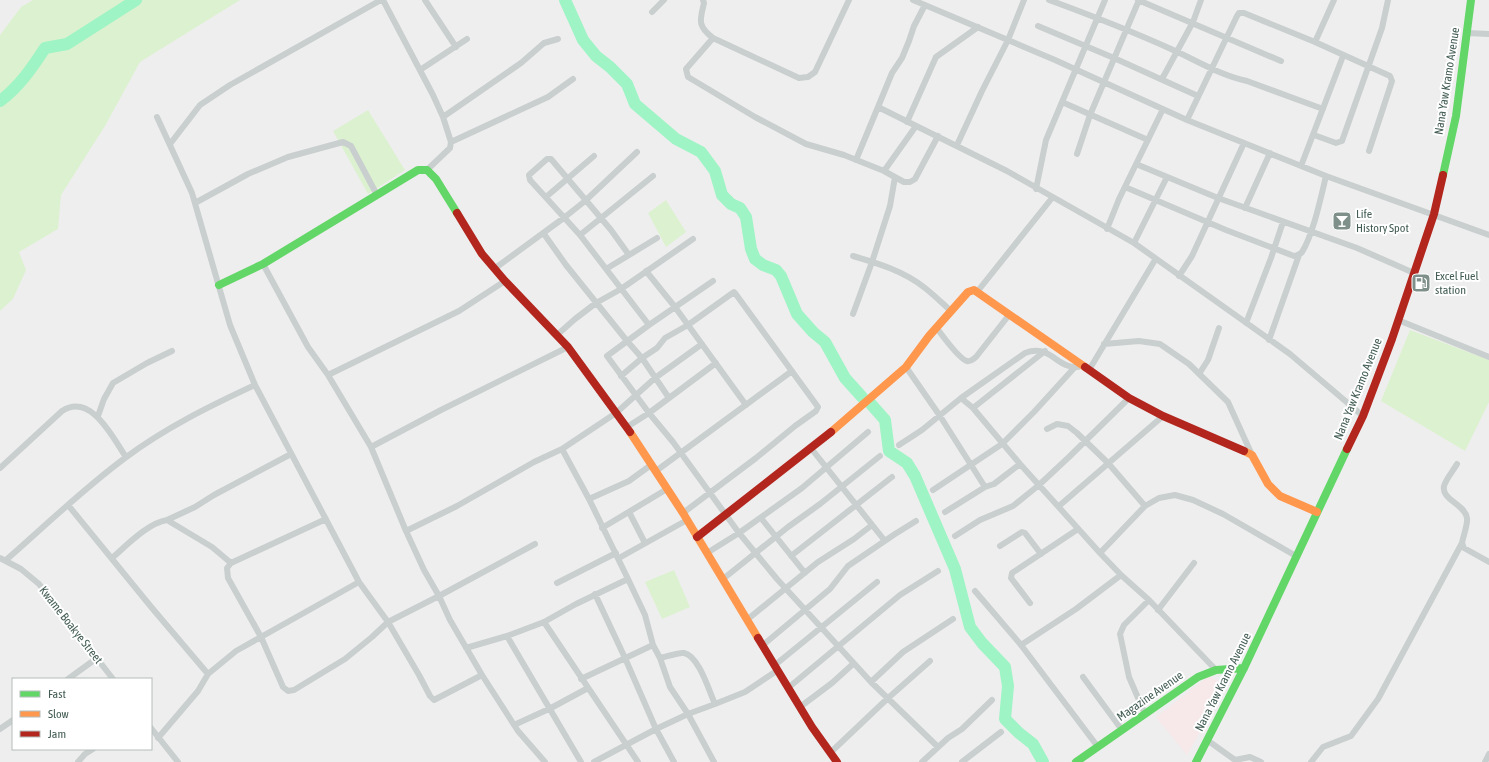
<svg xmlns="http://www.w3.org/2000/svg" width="1489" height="762" font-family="'Asap Condensed',sans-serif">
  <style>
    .commercial { fill: #f7e8ea }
    .green { fill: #dcf1cf }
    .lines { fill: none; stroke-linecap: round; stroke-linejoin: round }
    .river { stroke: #9ef4c4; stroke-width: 12 }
    .street { stroke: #c9cfce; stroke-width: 6 }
    .fast { stroke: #63d668; stroke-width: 8 }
    .slow { stroke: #ff974d; stroke-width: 8 }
    .jam { stroke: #b3261e; stroke-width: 8 }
    .labels { text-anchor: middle; stroke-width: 4; stroke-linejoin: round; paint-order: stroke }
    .street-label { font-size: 12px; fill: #435d55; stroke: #fff }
    .poi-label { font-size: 12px; fill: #435d55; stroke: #fff; text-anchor: start }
  </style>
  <rect width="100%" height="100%" fill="#efeeef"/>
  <path class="commercial" d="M1209,676L1226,685L1187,755L1156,717Z"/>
  <path class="green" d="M33,0H240L140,62L105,126L61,195L58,229L19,252L26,270L13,299L0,311V35L21,7Z
    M368,110L405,170L368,194L333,131Z
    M666,200L686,232L666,247L648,213Z
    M1410,330L1489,360V402L1465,451L1381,401Z
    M674,570L690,607L662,619L645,582Z"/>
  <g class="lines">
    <path class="river" d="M565,0L583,40L596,56L610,67L627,84L635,104L676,139L701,152L715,171L722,195L731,204L740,208L746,217L751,249L755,259L763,265L776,270L781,276L797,314L813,332L825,342L845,378L862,397
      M0,101C19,87 32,68 45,48L67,44L136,0
      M870,403L885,420L889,451L907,463L915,476L955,569L970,627L982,643L1005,667L1008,686L1005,719L1019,733L1033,744L1043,762"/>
    <path class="street" d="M383,0L433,95L443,117L451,142L450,148L427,170
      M425,0L456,47
      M703,0L704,3C700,20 697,26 713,38
      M849,0L815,72L808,77L799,78L713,38L686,69L688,77L755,117L806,144L844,155L884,171L904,182H910L915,179L938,136
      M913,0L1055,60L1187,120L1326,176L1489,235
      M1049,0C1090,15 1131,31 1171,49C1196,60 1219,75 1247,81L1323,109
      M1138,0L1281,61
      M925,5L914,26L909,41L902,58L892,73L878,107L1007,171L1134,243L1290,354L1363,416
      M652,12L664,0
      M1038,26L1114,58L1198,96
      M1467,33L1489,34
      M1315,42L1334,0
      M420,70L467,39
      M1162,79L1193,22L1201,0
      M1062,102L1148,140
      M157,117L192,193L230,325L255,385L359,582L388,622L419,675L430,696L434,700L482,675
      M443,117L521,63L544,43L558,39
      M1187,120L1237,16L1239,13H1244L1315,42L1390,76L1392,81L1369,151
      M907,122L936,57L978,27
      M1314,135L1336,143L1342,141L1382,28L1388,0
      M451,142L548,97L573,79
      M170,144L200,105L230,85L381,0
      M957,145L982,91L1008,40L1024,0
      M1077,154L1090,115L1139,0
      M856,160L878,107
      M1136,164L1218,198L1357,248L1414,273
      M1301,166L1343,56
      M884,171L916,126
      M1125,187L1226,230L1294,256C1298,255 1300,255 1302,252C1313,235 1321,197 1326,176
      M1036,189L1046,140L1105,0
      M546,197L594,156
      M195,203L248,174L288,157L343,142L351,146L377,195
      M1245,208L1270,153
      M1107,229L1119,199L1163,109
      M544,234L566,265L627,341L642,358L669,398
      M580,235L653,176
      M1134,243L1167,177
      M629,255L611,230L551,159H547L529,175L530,180L580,235L649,325
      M853,256C877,263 904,271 925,288C934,295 942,303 951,311
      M263,264L308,347L328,375L371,447L406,531L424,570L439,596L450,620L482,675L518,731L545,762
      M494,269L565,217L585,201L637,152
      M606,269L657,238
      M646,271L675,307L746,405
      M1179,276L1192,256L1244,143
      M713,281L649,325L607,356L649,413L673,442L739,533L777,579L871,682L938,747
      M977,292L1052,198
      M853,314L872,262L890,206L895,177
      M1398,320L1489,357
      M1246,323L1271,258L1283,222
      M936,327C942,335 959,359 967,361C971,362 973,359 976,357L1009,315
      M557,335L575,319L596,303L621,289L693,239
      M1269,340L1299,255
      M1104,344L1139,341L1160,344L1189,364L1228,402L1252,455
      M906,367L940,416L985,487
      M1089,370L1155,260
      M1199,374L1208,360L1219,328
      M328,375L459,311L505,281
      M621,376L642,358L657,348L665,338L688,325L734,292L735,293L818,407L816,411L795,426L756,458L683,513
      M961,398L1025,353C1050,343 1057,369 1078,367
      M973,408L1045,351
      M98,416L104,399L113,383L147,363L172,351
      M627,427L649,413L716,363
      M1047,429L1057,424L1068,426L1077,433L1108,463L1145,506
      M899,445L922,430L961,398L973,408L1020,464L1100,553L1121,575L1149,600L1216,670
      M371,447L441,410L568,347
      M810,447L885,541
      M562,449L616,413L655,378L702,344
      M1457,464C1453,471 1446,479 1444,486C1441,500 1465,504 1467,518C1468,524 1463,537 1462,543L1464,548L1489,562
      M0,468L62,411C91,392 113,438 126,457
      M656,471L792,371
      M933,490L1002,444L1034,412L1075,367
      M68,505L152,608L208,674
      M1059,506L1163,416
      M629,512L645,543
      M945,512L985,487L994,484L1020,464
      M761,518L805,573
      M326,519L231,563L227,568L228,578L261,637L283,687L288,691L294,690L345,659L372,637L388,622L439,596L535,544
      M167,520L195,507L214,495L291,454
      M602,528L667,489
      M406,531L457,506L534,462L562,449L589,499
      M955,536L980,520L1013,506L1039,485L1069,457L1129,398
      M1000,546L1022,532L1025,533L1041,554
      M707,553L739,533L802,488L868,432
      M1100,553L1145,506L1159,498L1175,495L1193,500L1223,514L1296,556
      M791,556L892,477
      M0,558L21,569L39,584L113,679
      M112,558C127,545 148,523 167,520L212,547L231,563
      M619,558L687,520
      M6,560C45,526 83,489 125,458C165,428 210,406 255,385
      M628,579L645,615L653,645
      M723,579L788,527L820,504L880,456
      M557,583L616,553
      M975,591L1021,645L1098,747
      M595,594L625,658L656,729L674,762
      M1030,603L1011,578L1012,573L1078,529
      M1158,610L1194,563
      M748,619L818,562L854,539L872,525
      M544,622L638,762
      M507,636L581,762
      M763,645L830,589L848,566L895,534L916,521
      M1021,645L1076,609L1121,575
      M466,648L507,636L544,622L576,604L628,579L589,499L629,481L651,465
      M660,658L670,687L688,714L714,762
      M775,665L877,582
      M1083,677L1122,730
      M68,679L97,658
      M581,679L653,645L660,658C666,657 679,652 684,653C699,656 709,691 715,704
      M871,682L903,652L953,619
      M788,688L900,595L938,571
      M800,707L832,683L853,664
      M1145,714L1129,677L1120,634L1124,625L1149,600
      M514,725L551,708L588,688
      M151,728L178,762
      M0,729L13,720
      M158,738L198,691L208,674L236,651L359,582
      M1207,740L1235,760L1250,757L1261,762
      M830,753L887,699L930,661
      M78,762L85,754L93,749
      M594,762L656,729L688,714L715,704L745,692L778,670
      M922,762L948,738L962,729L992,700
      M962,762L1001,732
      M1311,762L1323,747L1351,736L1378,699L1462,543
      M1485,762L1489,754"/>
    <path class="fast" d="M1443,175L1456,116L1471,0
      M219,285L263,264L418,170H427L436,179L457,213
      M1076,762L1198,677L1216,670L1244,668
      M1196,762L1244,668L1347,449"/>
    <path class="slow" d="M630,432L683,513L758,638
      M831,432L906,367L929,336L968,292L974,290L1085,367
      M1244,451L1252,455L1268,484L1280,496L1317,512"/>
    <path class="jam" d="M457,213L482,254L505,281L568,347L630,432
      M1085,367L1129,398L1163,416L1244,451
      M1347,449L1363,416L1392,339L1434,214L1443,175
      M697,537L831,432
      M758,638L812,727L837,762"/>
  </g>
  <defs>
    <symbol id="bar-square" viewBox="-11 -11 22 22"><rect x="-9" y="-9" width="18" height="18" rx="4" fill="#7f908b" stroke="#fff"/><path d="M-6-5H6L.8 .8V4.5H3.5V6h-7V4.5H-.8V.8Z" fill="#fff"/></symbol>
    <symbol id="fuel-square" viewBox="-11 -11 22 22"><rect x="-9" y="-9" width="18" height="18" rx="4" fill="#7f908b" stroke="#fff"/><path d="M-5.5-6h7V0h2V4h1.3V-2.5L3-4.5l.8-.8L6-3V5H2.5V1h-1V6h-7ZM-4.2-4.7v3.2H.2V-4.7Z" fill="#fff"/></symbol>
  </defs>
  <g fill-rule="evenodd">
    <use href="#bar-square" x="1331" y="210" width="22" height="22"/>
    <use href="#fuel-square" x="1410" y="272" width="22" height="22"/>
  </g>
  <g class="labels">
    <g class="street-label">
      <text transform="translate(1447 81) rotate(-81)" y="4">Nana Yaw Kramo Avenue</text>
      <text transform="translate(1358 389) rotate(-68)" y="4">Nana Yaw Kramo Avenue</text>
      <text transform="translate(71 625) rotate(52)" y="4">Kwame Boakye Street</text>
      <text transform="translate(1223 682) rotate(-63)" y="4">Nana Yaw Kramo Avenue</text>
      <text transform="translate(1150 696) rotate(-35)" y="4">Magazine Avenue</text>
    </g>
    <g class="poi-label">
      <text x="1356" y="218">Life<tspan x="1356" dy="14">History Spot</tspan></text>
      <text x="1435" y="280">Excel Fuel<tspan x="1435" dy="14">station</tspan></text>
    </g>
  </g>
  <rect x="12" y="678" width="140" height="72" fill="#ffffff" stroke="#b4bebb"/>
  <rect x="20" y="691" width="20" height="6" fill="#63d668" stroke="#b4bebb"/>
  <text x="48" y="698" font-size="12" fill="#435d55">Fast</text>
  <rect x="20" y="711" width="20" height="6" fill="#ff974d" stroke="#b4bebb"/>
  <text x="48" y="718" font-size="12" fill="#435d55">Slow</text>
  <rect x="20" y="731" width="20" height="6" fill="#b3261e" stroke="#b4bebb"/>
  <text x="48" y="738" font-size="12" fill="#435d55">Jam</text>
</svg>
